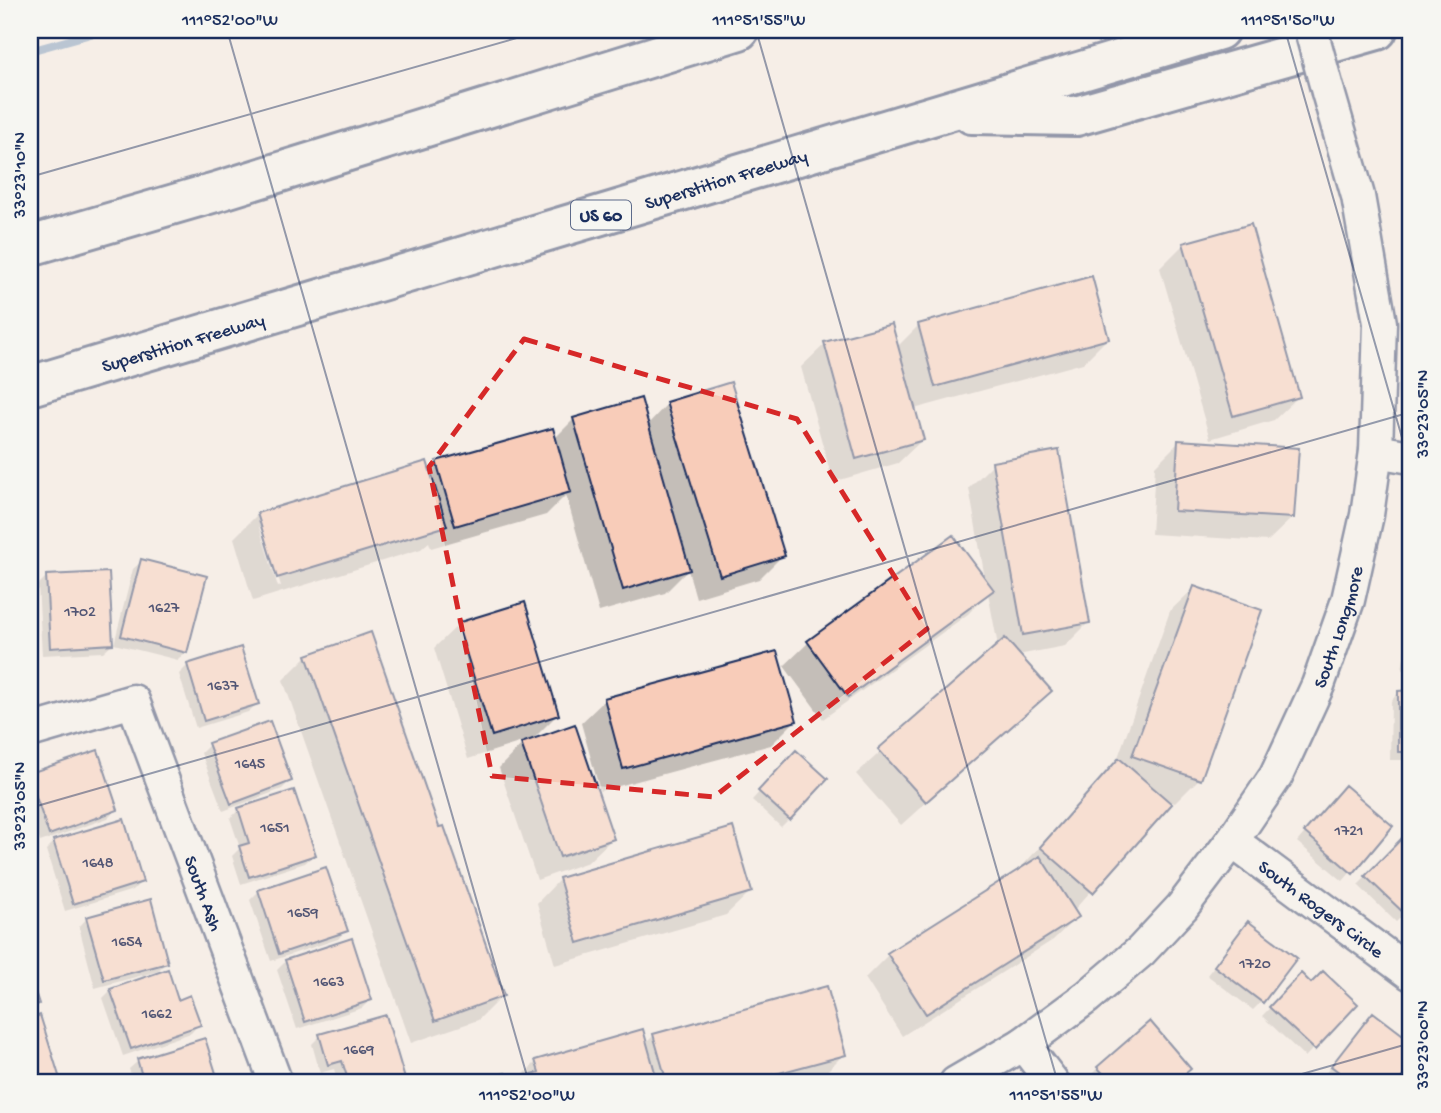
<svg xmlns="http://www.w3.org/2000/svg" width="1441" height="1113" font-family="'Gochi Hand',sans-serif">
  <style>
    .shadow { fill: #0003; fill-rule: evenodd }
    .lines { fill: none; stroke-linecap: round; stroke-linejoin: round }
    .stream { stroke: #7193b9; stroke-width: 8 }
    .building { fill: #f8ccb9; stroke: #1b2f5e; stroke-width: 2 }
    .minor-casing { stroke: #1b2f5e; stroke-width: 37 }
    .highway-casing { stroke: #1b2f5e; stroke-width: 44 }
    .minor { stroke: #f6f6f2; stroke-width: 32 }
    .highway { stroke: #f6f6f2; stroke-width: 38 }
    .minor-bridge-casing { stroke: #1b2f5e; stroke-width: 37; stroke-linecap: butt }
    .minor-bridge { stroke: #f6f6f2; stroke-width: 32 }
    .marked { fill: none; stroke: #d62828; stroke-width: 5; stroke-dasharray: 14 9; stroke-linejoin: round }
    .ticks { fill: none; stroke: #1b2f5e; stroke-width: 2; stroke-opacity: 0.45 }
    .labels { text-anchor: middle; stroke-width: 7; stroke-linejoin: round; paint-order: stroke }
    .number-label { font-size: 16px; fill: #525675 }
    .shield { fill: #f6f6f2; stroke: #5d6b8a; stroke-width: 2 }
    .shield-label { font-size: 18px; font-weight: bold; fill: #1b2f5e }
    .street-label { font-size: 19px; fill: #1b2f5e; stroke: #f6f6f2 }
    .neatline { fill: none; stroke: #1b2f5e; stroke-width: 2.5 }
    .ticks-label { font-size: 18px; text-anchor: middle; fill: #1b2f5e }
  </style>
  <rect width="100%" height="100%" fill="#f6eee7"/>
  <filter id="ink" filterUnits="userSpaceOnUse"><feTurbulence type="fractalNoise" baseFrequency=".0143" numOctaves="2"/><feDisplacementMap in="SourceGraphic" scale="14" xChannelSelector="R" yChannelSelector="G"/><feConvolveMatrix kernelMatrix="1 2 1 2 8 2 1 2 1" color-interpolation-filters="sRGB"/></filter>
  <g filter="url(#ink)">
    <path class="shadow" d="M1184,244L1298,397L1274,420L1210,439L1160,268Z
      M919,325L1107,339L1083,363L914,409L922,440L898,463L833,482L801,367L825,344L897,347Z
      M667,404L783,555L759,579L696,598L688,570L665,593L599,612L566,495L546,515L431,548L429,542L421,549L253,601L234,538L258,514L429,471L437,463L554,439L574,419L647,425ZM259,527H263L281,586L278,587Z
      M1179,442L1292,518L1268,541L1151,534L1155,466Z
      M993,464L1089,622L1065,646L1018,655L1050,691L901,825L856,774L998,646L988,593L968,614L823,719L784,666L808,643L952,537L986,584L969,488Z
      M142,561L186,652L178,660L114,644L133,569Z
      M46,577L112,644L103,652L42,655L38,585Z
      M1194,588L1199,779L1175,803L1163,799L1169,805L1073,911L1077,917L1053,940L902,1036L865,978L888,955L1016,873L1116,763L1170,611Z
      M1411,607V671L1402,670Z
      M458,625L557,715L531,741L612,839L588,862L537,880L499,768L525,741L468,759L434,648Z
      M307,656L438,830L502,996L478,1020L411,1043L283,680Z
      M188,665L257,704L248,712L196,728L179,674Z
      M1399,692H1411V760H1390L1391,701Z
      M605,700L795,721L771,745L600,791L581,723Z
      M209,745L290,781L282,789L223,811L201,753Z
      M96,752L116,810L108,818L40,842L30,810V775Z
      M788,761L789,819L781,827L752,800Z
      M1337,795L1391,826L1343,881L1297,842Z
      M239,810L314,855L305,863L241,884L232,856L240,848L230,818Z
      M1409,834L1411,836V907L1396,922L1358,885Z
      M54,842L141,882L133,890L65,911L46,850Z
      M325,869L346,930L338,939L271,961L250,900L258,892Z
      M560,879L750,892L726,915L555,965L537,903Z
      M87,918L166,962L158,971L95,988L79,927Z
      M1248,923L1262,1001L1253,1010L1207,975Z
      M286,961L370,1000L362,1008L297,1029L277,970Z
      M1301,976L1311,985L1356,1004L1305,1057L1262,1016Z
      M111,990L177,1002L199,1024L191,1033L123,1056L103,998Z
      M1373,1014L1411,1043V1063L1396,1083H1334L1324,1075Z
      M39,1018L58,1078L53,1083H30V1021Z
      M654,1035L844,1054L820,1078L800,1083H507L518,1080L536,1062L645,1044Z
      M320,1036L403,1078L398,1083H338L334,1069L320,1073L312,1044Z
      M204,1040L218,1083H134L129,1069L138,1061Z
      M1098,1068L1180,1077L1173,1083H1097L1090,1076Z"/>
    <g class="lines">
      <path class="stream" d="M30,51L105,30"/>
    </g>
    <path class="building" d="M1251,224L1300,397L1233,416L1183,243Z
      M1092,276L1109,339L935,387L918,324Z
      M892,324L924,440L856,459L824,342Z
      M731,382L785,556L720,576L666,402Z
      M641,398L690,570L623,590L573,418Z
      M553,428L571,492L455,526L436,461Z
      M1178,440L1299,448L1294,518L1174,511Z
      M1059,450L1090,623L1023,635L992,462Z
      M427,461L447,526L277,578L257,513Z
      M953,535L994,590L848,697L807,641Z
      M141,559L207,576L187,653L121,636Z
      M109,572L113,644L50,648L46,575Z
      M1194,586L1262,610L1201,780L1132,756Z
      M525,602L559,715L492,736L457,623Z
      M371,632L439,827L444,826L504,996L435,1021L306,655Z
      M1005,638L1052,691L926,802L878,749Z
      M241,647L259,704L204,721L187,664Z
      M777,651L797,721L623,769L604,698Z
      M1411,690V752H1398V691Z
      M270,721L292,781L231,804L208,743Z
      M575,724L614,839L560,857L521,743Z
      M98,750L118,810L49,835L30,779V773Z
      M796,750L828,779L790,820L758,791Z
      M1119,758L1172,804L1093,893L1040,847Z
      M1345,785L1393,826L1353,874L1304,832Z
      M294,790L316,855L249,877L239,846L249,843L238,808Z
      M124,819L143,882L73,904L53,840Z
      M733,827L752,892L578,943L559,878Z
      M1409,831L1411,833V910L1406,915L1365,876Z
      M1040,856L1079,917L926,1014L887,953Z
      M326,867L348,931L279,954L258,890Z
      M151,899L168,963L104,980L86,917Z
      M1248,921L1297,958L1263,1003L1214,966Z
      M352,938L372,1000L305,1022L285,960Z
      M168,969L178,1000L190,995L201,1025L131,1049L110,989Z
      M1323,971L1358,1004L1315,1050L1269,1007L1301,973L1311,983Z
      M30,976L39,1004L30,1008Z
      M827,986L846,1055L742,1083H667L653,1034Z
      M1373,1012L1411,1041V1065L1398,1083H1353L1331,1066Z
      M40,1015L60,1079L46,1083H30V1019Z
      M386,1015L405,1079L390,1083H349L342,1061L328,1065L319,1034Z
      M1150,1021L1191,1069L1174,1083H1112L1097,1067Z
      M643,1029L658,1083H470L505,1073L508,1081L539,1072L535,1060Z
      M205,1038L219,1083H144L137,1059Z"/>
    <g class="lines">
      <defs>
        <g id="minor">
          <path d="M1376,451L1411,457"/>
          <path id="s1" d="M30,731L133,701L276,1083"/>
          <path id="s2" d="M1232,841L1411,974"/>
          <path d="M1023,1044L1053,1083"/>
          <path id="s3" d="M956,1083L1023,1044L1087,997L1141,951L1182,907L1232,841L1276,776L1318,685L1348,600L1367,515L1376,451L1380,323L1358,196L1328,92"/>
        </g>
        <g id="highway">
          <path d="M972,114L1076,116L1377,30"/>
          <path d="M30,246L219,191L739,30"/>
          <path id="s4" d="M30,386C427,271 822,146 1219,30"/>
        </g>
      </defs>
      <use href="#minor" class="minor-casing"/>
      <use href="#highway" class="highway-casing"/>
      <use href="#minor" class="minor"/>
      <use href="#highway" class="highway"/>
      <defs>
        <path id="minor-bridge" d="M1311,30L1328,92"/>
      </defs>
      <use href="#minor-bridge" class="minor-bridge-casing"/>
      <use href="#minor-bridge" class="minor-bridge"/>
    </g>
  </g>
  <path d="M0 0H1441V1113H0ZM524,339L797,419L927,629L714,797L492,776L429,467Z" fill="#f6eee7" fill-opacity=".55" fill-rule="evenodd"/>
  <path class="marked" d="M524,339L797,419L927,629L714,797L492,776L429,467Z"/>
  <path class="ticks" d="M227,30L529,1083M756,30L1058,1083M1285,30L1411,469M30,177L545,30M30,808L1411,412M1270,1083L1411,1043"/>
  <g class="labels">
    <g class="number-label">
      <text x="164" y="612">1627</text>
      <text x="80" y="616">1702</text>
      <text x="223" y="690">1637</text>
      <text x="250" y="768">1645</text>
      <text x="275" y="832">1651</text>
      <text x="1349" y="835">1721</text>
      <text x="98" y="867">1648</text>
      <text x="303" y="917">1659</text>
      <text x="127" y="946">1654</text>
      <text x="1255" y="968">1720</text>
      <text x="329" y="986">1663</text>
      <text x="157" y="1018">1662</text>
      <text x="359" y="1054">1669</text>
    </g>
    <rect class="shield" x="571" y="200.5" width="60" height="29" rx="5"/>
    <g class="shield-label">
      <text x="601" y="221">US 60</text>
    </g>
    <g class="street-label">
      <text dy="7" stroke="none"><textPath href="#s4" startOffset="726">Superstition Freeway</textPath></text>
      <text dy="7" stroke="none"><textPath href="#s4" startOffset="159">Superstition Freeway</textPath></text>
      <text dy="7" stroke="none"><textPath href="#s3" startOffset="611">South Longmore</textPath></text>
      <text dy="7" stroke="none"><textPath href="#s1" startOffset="312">South Ash</textPath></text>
      <text dy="7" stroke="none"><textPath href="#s2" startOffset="112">South Rogers Circle</textPath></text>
    </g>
  </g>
  <rect width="1441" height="1113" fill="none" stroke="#f6f6f2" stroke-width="77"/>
  <rect x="38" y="38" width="1364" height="1036" class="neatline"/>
  <g class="ticks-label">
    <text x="230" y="25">111°52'00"W</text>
    <text x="759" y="25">111°51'55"W</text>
    <text x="1288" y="25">111°51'50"W</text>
    <text transform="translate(19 175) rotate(-90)" y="6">33°23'10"N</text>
    <text transform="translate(1422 414) rotate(-90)" y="6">33°23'05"N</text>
    <text transform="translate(19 806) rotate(-90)" y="6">33°23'05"N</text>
    <text transform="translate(1422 1045) rotate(-90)" y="6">33°23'00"N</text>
    <text x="527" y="1100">111°52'00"W</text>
    <text x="1056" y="1100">111°51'55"W</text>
  </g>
</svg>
